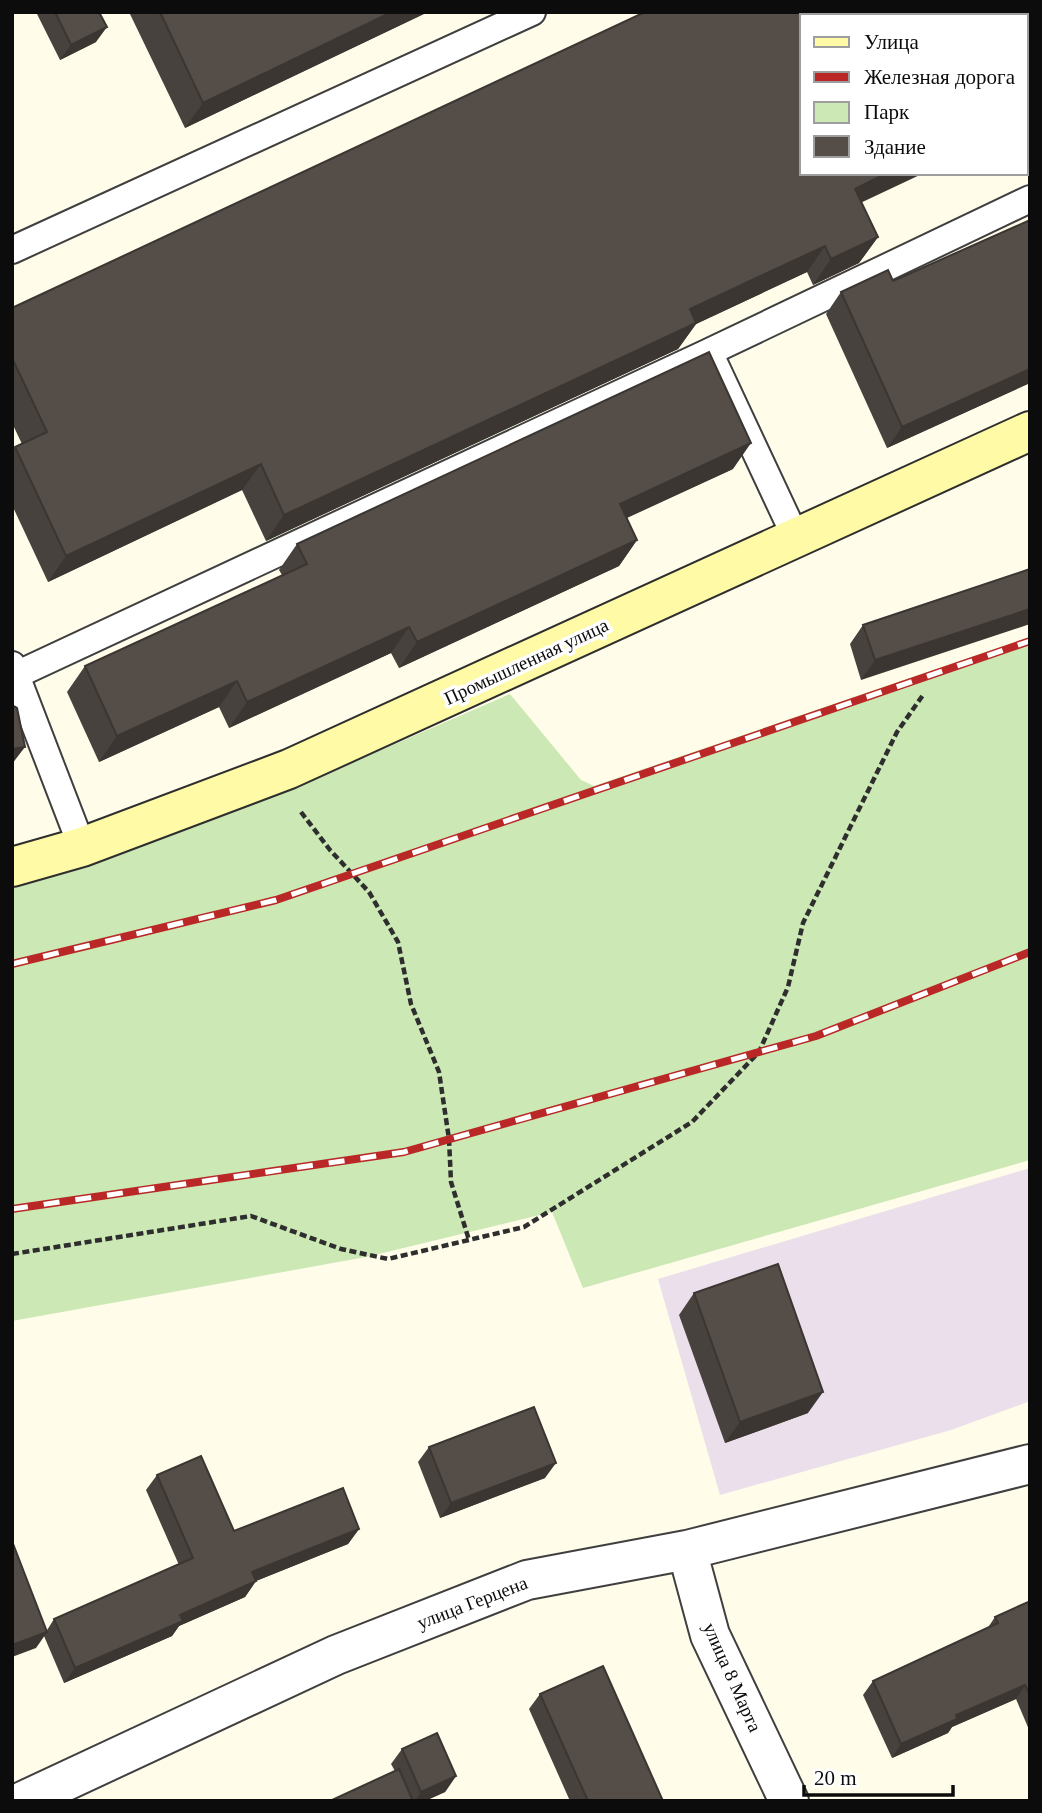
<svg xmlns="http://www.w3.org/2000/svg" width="1042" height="1813" font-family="'Times New Roman',serif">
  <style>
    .industrial { fill: #eadfeb }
    .green { fill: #cce8b5 }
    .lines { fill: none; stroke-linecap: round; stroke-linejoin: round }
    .lane-casing { stroke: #3f3f3f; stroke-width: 30 }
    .street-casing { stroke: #3f3f3f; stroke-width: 42 }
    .secondary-casing { stroke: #2e2e2e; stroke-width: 42 }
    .path { stroke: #2e2e2e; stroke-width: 4.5; stroke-dasharray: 7 3.5; stroke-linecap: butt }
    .lane { stroke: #fff; stroke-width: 26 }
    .street { stroke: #fff; stroke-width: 38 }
    .secondary { stroke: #fefaa6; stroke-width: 38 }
    .rail-casing { stroke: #b92826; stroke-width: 8 }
    .rail { stroke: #fff; stroke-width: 5; stroke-dasharray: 16; stroke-linecap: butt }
    .wall { fill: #48423e }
    .shaded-wall { fill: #3b3632 }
    .building { fill: #544d48; stroke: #3b3632; stroke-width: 2 }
    .labels { text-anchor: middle; stroke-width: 7; stroke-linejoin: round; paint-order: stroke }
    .street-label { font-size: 19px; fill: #0c0c0c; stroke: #fff }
  </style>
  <rect width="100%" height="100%" fill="#fffcea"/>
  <path class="industrial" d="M1030,1168V1401L951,1430L720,1495L658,1279Z"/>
  <path class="green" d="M1030,637V1160L583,1288L552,1212L366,1257L12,1321V887L287,791L510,694L581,780L594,786Z"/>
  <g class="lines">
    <defs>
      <path id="lane" d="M12,250L532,12
        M709,352L1030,199
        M12,665L82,847
        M16,675L709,352L796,538"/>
      <path id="street" d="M687,1550L710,1635L789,1801
        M23,1801L336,1655L527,1580L687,1550L1030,1464"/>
      <path id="secondary" d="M12,867L82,847L289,769L1030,431"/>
    </defs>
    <use href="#lane" class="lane-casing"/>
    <use href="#street" class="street-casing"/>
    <use href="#secondary" class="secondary-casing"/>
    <path class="path" d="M301,812L330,850L369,892L398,942L411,1004L439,1072L449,1139L451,1182L469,1240
      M12,1254L251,1216L341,1249L388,1259L524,1227L692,1122L759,1052L788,987L803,923L897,732L923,695"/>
    <use href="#lane" class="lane"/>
    <use href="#street" class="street"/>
    <use href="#secondary" class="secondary"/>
    <defs>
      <path id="rail" d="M12,964L276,900L1030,641
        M12,1209L404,1152L816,1036L1030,952"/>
    </defs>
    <use href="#rail" class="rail-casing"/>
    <use href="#rail" class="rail"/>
  </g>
  <path class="wall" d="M36,12H99L96,42L60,60Z
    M129,12H428L185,128Z
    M861,203L878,237L859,263L813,285L807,272L696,324L678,349L266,541L242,490L48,582L12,505V451L15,447L22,444L12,423V308Z
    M1030,220V383L887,448L826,314L841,292L893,281Z
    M733,469L627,518L637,540L619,566L399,668L391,653L229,728L219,707L99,762L67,692L85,666L282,575L279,570L297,544Z
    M1030,569L861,680L850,644L863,625Z
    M694,1293L808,1413L725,1443L679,1315Z
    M429,1447L545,1478L440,1518L418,1462Z
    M157,1475L234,1531L359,1529L348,1544L256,1581L245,1597L179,1626L172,1636L64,1683L44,1636L36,1648L54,1619L179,1565L146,1490Z
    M1030,1607V1732L1016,1699L952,1727L948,1733L892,1758L863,1695L873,1681L987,1629L995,1617Z
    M540,1694L663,1801H570L529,1709Z
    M402,1749L456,1776L445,1792L425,1801H330L395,1771L391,1764Z"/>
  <path class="shaded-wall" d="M392,12H428L185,128L203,103Z
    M107,27L96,42L60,60L71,45Z
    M1030,107V124L1026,126V108Z
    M887,173H924L837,214L855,189Z
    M878,237L859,263L813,285L831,259Z
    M825,246L807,272L696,324L678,349L266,541L284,515L690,309Z
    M1030,369V383L887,448L902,427Z
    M751,443L733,469L602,529L620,504Z
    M261,464L242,490L48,582L66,556Z
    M637,540L619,566L399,668L417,642Z
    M1030,609V624L861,680L875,660Z
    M409,627L391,653L229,728L247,702Z
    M237,681L219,707L99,762L117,736Z
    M25,747L12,764V749Z
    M823,1392L808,1413L725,1443L740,1422Z
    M556,1463L545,1478L440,1518L451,1503Z
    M359,1529L348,1544L241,1587L252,1572Z
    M256,1581L245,1597L179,1626L172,1636L64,1683L75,1668L180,1615Z
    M47,1632L36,1648L12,1657V1645Z
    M1025,1685L1016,1699L952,1727L948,1733L892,1758L901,1744L956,1715Z
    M456,1776L445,1792L425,1801H415L421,1792Z"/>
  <path class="building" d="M55,12H99L107,27L71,45Z
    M160,12H392L203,103Z
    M645,12H1030V107L1026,108V16H802V173H887L855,189L878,237L831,259L825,246L690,309L696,323L284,515L261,464L66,556L15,447L47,432L12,358V308Z
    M1030,220V369L902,427L841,292L888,270L893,281Z
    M709,352L751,443L620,504L637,540L417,642L409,627L247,702L237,681L117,736L85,666L307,564L297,544Z
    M1030,569V609L875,660L863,625Z
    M12,705L17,708L25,747L12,749Z
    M778,1264L823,1392L740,1422L694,1293Z
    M534,1407L556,1463L451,1503L429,1447Z
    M201,1456L234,1531L343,1488L359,1529L252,1572L256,1581L180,1615L183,1621L75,1668L54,1619L193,1558L157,1475Z
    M12,1541L47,1632L12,1645Z
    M1028,1602L1030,1607V1695L1025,1685L956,1715L957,1719L901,1744L873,1681L998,1623L995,1617Z
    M603,1666L663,1801H588L540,1694Z
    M437,1733L456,1776L421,1792L402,1749Z
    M399,1769L413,1801H330Z"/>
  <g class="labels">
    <g class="street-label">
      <text transform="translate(526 661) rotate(-25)" y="7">Промышленная улица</text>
      <text transform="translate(472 1602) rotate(-21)" y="7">улица Герцена</text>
      <text transform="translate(733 1677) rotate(66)" y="7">улица 8 Марта</text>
    </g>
  </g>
  <rect width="1042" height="1813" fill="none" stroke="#0c0c0c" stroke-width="28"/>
  <rect x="800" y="14" width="228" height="161" fill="#ffffff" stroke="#9e9e9e" stroke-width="2"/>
  <rect x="814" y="37" width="35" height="10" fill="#fefaa6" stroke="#9e9e9e" stroke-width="2"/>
  <text x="864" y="49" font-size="21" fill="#0c0c0c">Улица</text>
  <rect x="814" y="72" width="35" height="10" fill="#b92826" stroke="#9e9e9e" stroke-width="2"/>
  <text x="864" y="84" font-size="21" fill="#0c0c0c">Железная дорога</text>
  <rect x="814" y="102" width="35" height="21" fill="#cce8b5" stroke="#9e9e9e" stroke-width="2"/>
  <text x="864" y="119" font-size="21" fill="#0c0c0c">Парк</text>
  <rect x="814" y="136" width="35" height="21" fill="#544d48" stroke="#9e9e9e" stroke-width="2"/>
  <text x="864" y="154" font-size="21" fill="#0c0c0c">Здание</text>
  <path d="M804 1785v10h149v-10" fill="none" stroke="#0c0c0c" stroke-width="3.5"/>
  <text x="814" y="1785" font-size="21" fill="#0c0c0c" stroke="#ffffff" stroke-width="5" paint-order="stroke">20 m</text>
</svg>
